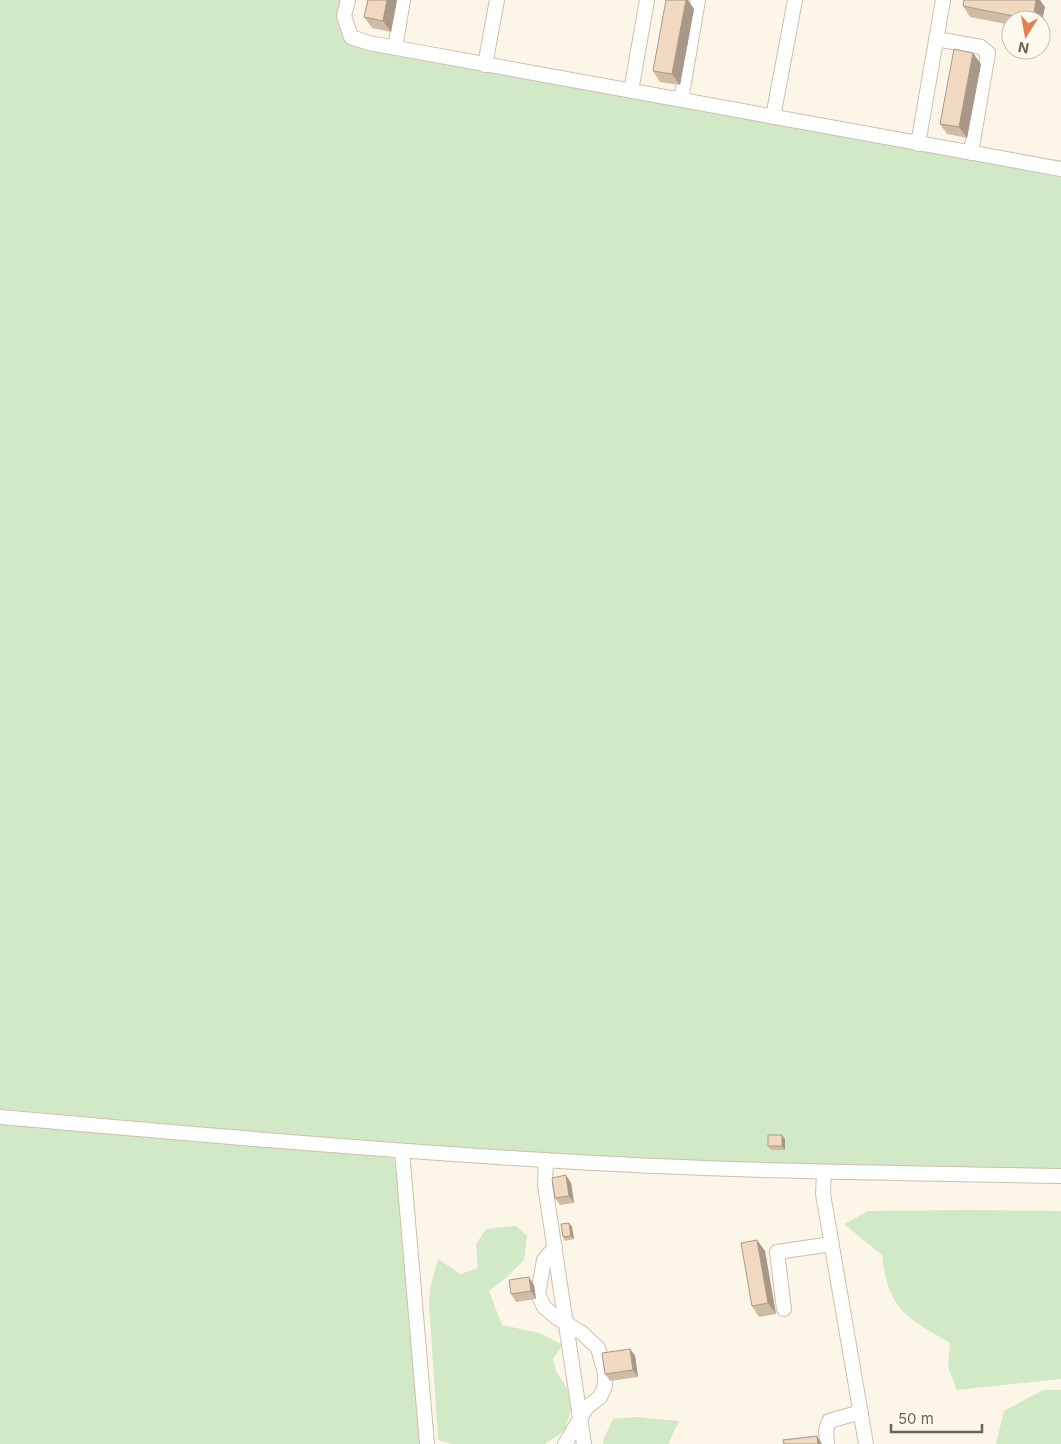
<svg xmlns="http://www.w3.org/2000/svg" width="1061" height="1444" font-family="Inter,sans-serif">
  <style>
    .green { fill: #d1e9c7 }
    .lines { fill: none; stroke-linecap: round; stroke-linejoin: round }
    .minor-casing { stroke: #cebfae; stroke-width: 16 }
    .minor { stroke: #fff; stroke-width: 14 }
    .wall { fill: #cfbba6 }
    .shaded-wall { fill: #a99887 }
    .building { fill: #f1d9c1; stroke: #a99887 }
  </style>
  <rect width="100%" height="100%" fill="#fcf6e8"/>
  <path class="green" d="M0,0H348L351,36L1061,175V1169C840,1167 619,1164 399,1146C266,1135 133,1120 0,1109Z
    M0,1119L394,1158L406,1247L422,1444H0Z
    M969,1210L1061,1211V1379L957,1390L948,1367L950,1343C906,1317 888,1310 882,1255L844,1224L868,1211Z
    M516,1226L527,1236L524,1260L508,1276L489,1291L502,1325L539,1333L563,1345L553,1359L556,1371L568,1390L571,1411L564,1431L545,1444H452L438,1440L429,1303L430,1288L438,1259L461,1274L478,1268L476,1244L486,1229Z
    M1043,1390H1061V1444H996L1004,1411Z
    M637,1417L679,1421L668,1444H603L604,1438L613,1419Z"/>
  <g class="lines">
    <defs>
      <path id="minor" d="M348,0L344,16L351,37L369,43L1061,169
        M936,39L981,47L988,53L971,153
        M395,48L403,0
        M485,65L497,0
        M631,91L647,0
        M681,100L698,0
        M773,117L795,0
        M918,144L943,0
        M0,1117C181,1133 362,1149 543,1160C715,1171 888,1173 1061,1176
        M402,1151L427,1444
        M546,1160L545,1185L584,1444
        M824,1172L823,1194L866,1444
        M555,1247L544,1260L538,1294L544,1307L557,1318L582,1333L598,1348L605,1373V1386L600,1397L587,1407L565,1444
        M784,1309L777,1252L832,1244
        M827,1444L826,1430L829,1421L861,1412"/>
    </defs>
    <use href="#minor" class="minor-casing"/>
    <use href="#minor" class="minor"/>
  </g>
  <path class="wall" d="M368,0H397L391,32L372,28L364,17Z
    M963,6L1045,7L1041,20H1011V25L970,17Z
    M694,9L680,85L660,82L653,71Z
    M981,64L967,138L947,134L940,124Z
    M782,1135L785,1139V1150H771L768,1146Z
    M571,1183L574,1203L560,1205L555,1198Z
    M569,1223L572,1227L574,1239L565,1241L563,1237Z
    M757,1240L765,1251L776,1314L759,1317L752,1306Z
    M534,1285L536,1299L516,1302L511,1294Z
    M630,1349L635,1356L638,1377L610,1381L605,1374Z"/>
  <path class="shaded-wall" d="M387,0H397L391,32L383,21Z
    M686,0H688L694,9L680,85L672,74Z
    M1036,0H1040L1045,7L1041,26V20H1033Z
    M973,53L981,64L967,138L959,127Z
    M782,1135L785,1139V1150L782,1146Z
    M566,1175L571,1183L574,1203L569,1196Z
    M569,1223L572,1227L574,1239L571,1236Z
    M757,1240L765,1251L776,1314L768,1303Z
    M529,1277L534,1285L536,1299L531,1291Z
    M630,1349L635,1356L638,1377L633,1370Z
    M817,1436L822,1444H818Z"/>
  <path class="building" d="M368,0H387L383,21L364,17Z
    M666,0H686L672,74L653,71Z
    M964,0H1036L1033,20L963,6Z
    M954,49L973,53L959,127L940,124Z
    M768,1135H782V1146H768Z
    M566,1175L569,1196L555,1198L552,1178Z
    M569,1223L571,1236L563,1237L561,1224Z
    M757,1240L768,1303L752,1306L741,1243Z
    M529,1277L531,1291L511,1294L509,1280Z
    M630,1349L633,1370L605,1374L602,1353Z
    M817,1436L818,1444H784L783,1440Z"/>
  <g transform="translate(1026 35) rotate(191)"><circle r="24" fill="#fefaef" stroke="#c8bcae"/>
  <path d="M0-4L9 19L0 12L-9 19Z" fill="#e18152"/>
  <text y="-8" font-size="14" font-weight="bold" text-anchor="middle" fill="#76604d">N</text>
  </g>
  <path d="M891 1424v8h91v-8" fill="none" stroke="#76604d" stroke-width="2.5"/>
  <text x="898" y="1424" font-size="15" fill="#76604d" stroke="#fefaef" stroke-width="4" paint-order="stroke">50 m</text>
</svg>
